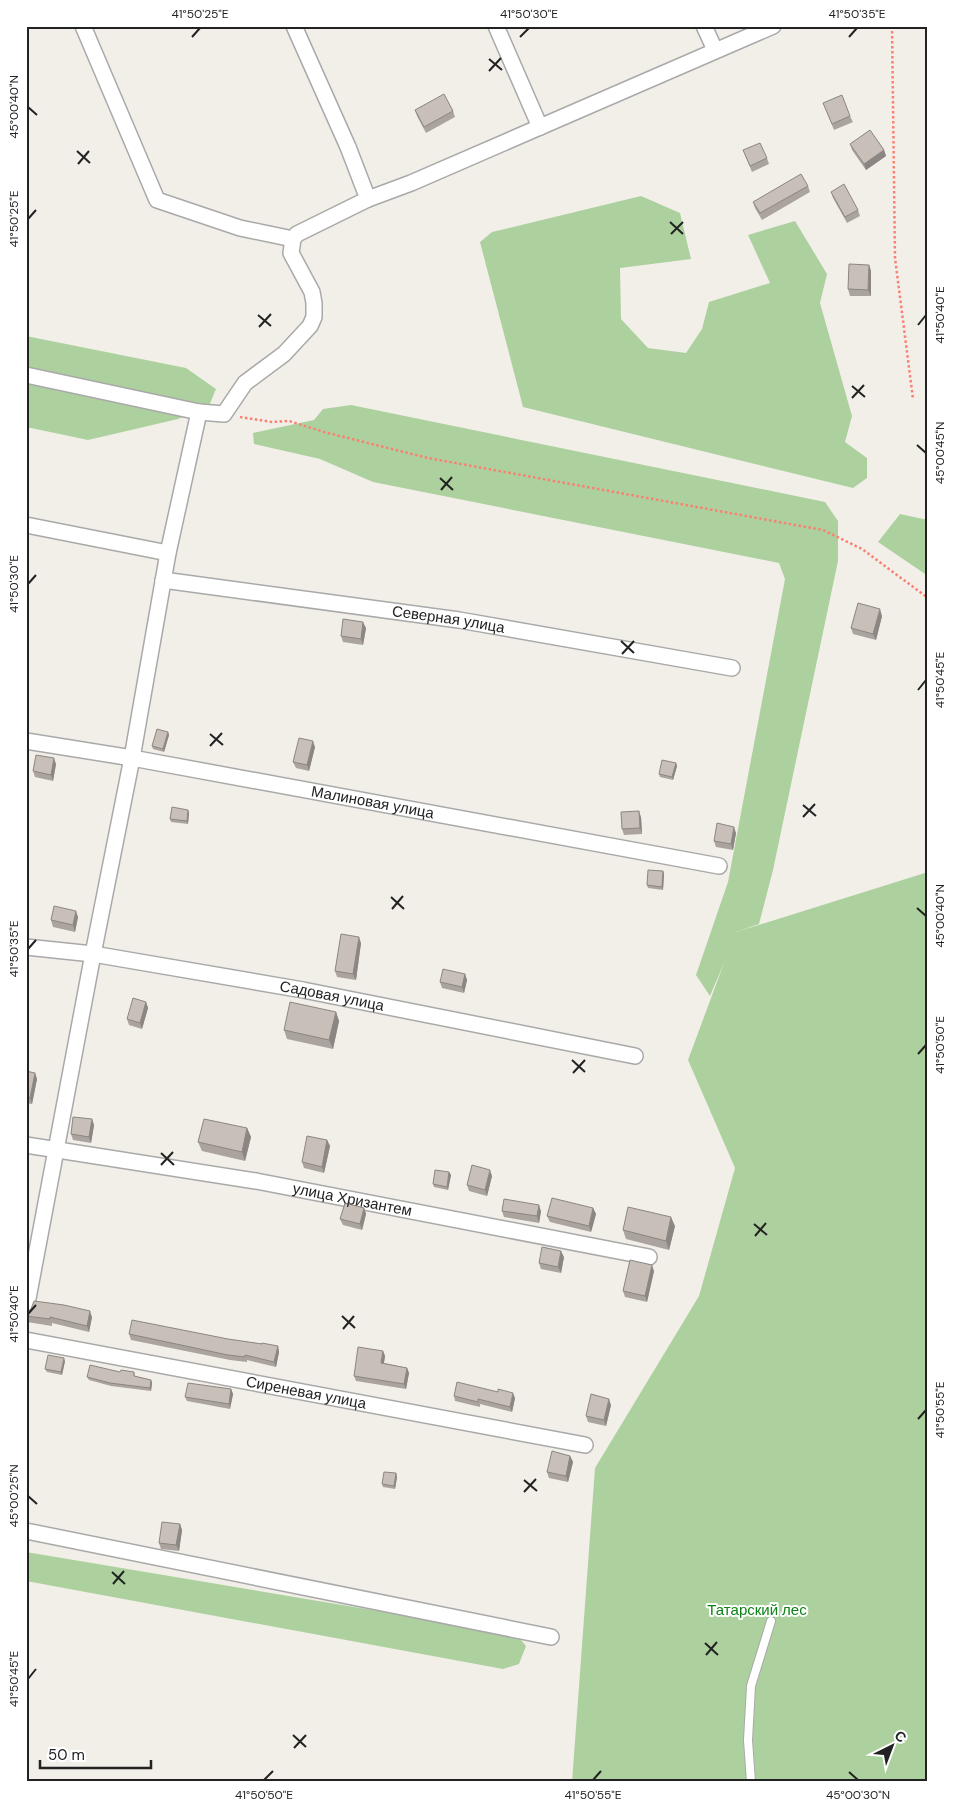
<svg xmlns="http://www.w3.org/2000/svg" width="954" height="1808" font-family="'DM Sans',sans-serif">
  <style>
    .forest { fill: #add19e }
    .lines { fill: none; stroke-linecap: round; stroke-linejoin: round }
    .service-casing { stroke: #a9a9a9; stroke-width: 10 }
    .minor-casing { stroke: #a9a9a9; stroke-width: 18 }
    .path { stroke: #fa8072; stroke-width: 2.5; stroke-dasharray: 2.5 2.5; stroke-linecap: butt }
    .service { stroke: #fff; stroke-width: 8 }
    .minor { stroke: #fff; stroke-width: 15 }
    .wall { fill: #aba49e }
    .shaded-wall { fill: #8b8681 }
    .building { fill: #c7bfb8; stroke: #8b8681 }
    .ticks { fill: none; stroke: #222; stroke-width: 2 }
    .labels { text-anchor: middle; stroke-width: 4; stroke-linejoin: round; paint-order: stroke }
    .street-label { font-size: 15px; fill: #222; stroke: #fff }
    .park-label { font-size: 15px; fill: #0c8416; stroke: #fff }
    .neatline { fill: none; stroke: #222; stroke-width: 2 }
    .ticks-label { font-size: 12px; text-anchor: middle; fill: #222 }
  </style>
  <rect width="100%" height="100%" fill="#f2efe9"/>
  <path class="forest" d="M641,196L680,213L691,259L620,268L621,319L648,348L686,353L702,329L709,302L770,283L748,235L795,221L827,274L820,303L852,416L845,442L867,458V478L853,488L523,407L480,242L492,232Z
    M26,336L186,368L216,389L209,406L178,419L88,440L26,427Z
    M351,405L825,502L838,521V561L773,870L759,924L736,932L928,872V1782H572L595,1468L699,1296L735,1168L688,1060L724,963L710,996L696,975L728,882L785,579L779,563L373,482L320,459L254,444L253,433L314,420L323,409Z
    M900,514L928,520V576L878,542Z
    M26,1552L516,1634L526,1646L519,1664L503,1669L26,1581Z"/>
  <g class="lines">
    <defs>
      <path id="service" d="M751,1782L748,1740L751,1686L771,1621"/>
      <g id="minor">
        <path d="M83,26L157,200L240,228L293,239"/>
        <path d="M294,26L348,147L368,199"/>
        <path d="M496,26L540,127"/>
        <path d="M704,26L715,50"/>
        <path d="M26,375L199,412L224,414L245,383L284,354L310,326L314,317V303L312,292L291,253L293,239L297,234L368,199L411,183L773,26"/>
        <path d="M26,525L168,553"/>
        <path id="s1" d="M163,580L459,620L732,668"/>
        <path id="s2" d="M26,741L132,758L719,866"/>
        <path id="s3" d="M26,947L93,954L303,990L635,1056"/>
        <path id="s4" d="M26,1145L256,1181L649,1257"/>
        <path d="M26,1309L93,954L132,758L168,553L199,412"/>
        <path id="s5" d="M26,1340L585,1445"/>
        <path d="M26,1531L551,1637"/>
      </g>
    </defs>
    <use href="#service" class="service-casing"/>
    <use href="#minor" class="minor-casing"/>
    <path class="path" d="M892,26L895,258L913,399
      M240,417L272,422L289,421L324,432L428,458L823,530L862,549L928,598"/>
    <use href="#service" class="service"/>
    <use href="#minor" class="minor"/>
  </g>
  <path class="wall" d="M823,103L850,116L853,122L834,130Z
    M415,110L453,111L455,117L426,133L417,116Z
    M850,144L884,150L886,156L866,170L852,150Z
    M743,150L767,158L769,164L752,172Z
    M808,186L810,192L762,220L755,208L753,202Z
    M831,192L858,210L860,216L847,223L833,198Z
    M869,265L871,271V296H850L848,289Z
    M882,616L876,640L853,634L851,628Z
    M366,628L363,645L343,642L341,636Z
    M168,732L169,735L164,752L153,749L152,746Z
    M315,747L309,771L296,768L293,762Z
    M676,763L677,766L673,780L660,777L659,774Z
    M56,764L53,781L35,777L33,771Z
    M188,810L189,813L188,824L171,822L170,819Z
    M641,817L642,834L624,835L622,829Z
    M736,833L733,850L716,847L714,841Z
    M663,871L664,874L663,890L648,888L647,885Z
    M78,917L75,932L53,927L51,920Z
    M361,943L356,980L337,977L335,971Z
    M465,974L467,980L464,993L442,988L440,982Z
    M146,1002L148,1008L142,1029L129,1025L127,1019Z
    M336,1012L339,1021L333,1049L287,1039L284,1030Z
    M26,1071L35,1073L37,1079L32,1104L26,1103Z
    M92,1119L94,1125L91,1143L73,1140L71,1134Z
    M247,1128L251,1137L245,1161L202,1151L198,1142Z
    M327,1140L330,1146L324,1173L304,1168L302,1162Z
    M449,1172L451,1175L448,1190L434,1187L433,1184Z
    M492,1176L487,1196L469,1191L467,1185Z
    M364,1208L366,1214L362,1230L343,1225L340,1219Z
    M593,1208L596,1214L591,1232L550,1222L547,1216Z
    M502,1211H541L539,1223L504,1217Z
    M675,1226L669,1250L626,1239L623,1230Z
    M564,1257L561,1273L541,1269L539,1263Z
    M654,1271L647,1302L625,1297L623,1291Z
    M26,1312L92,1317L89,1332L52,1323V1326L27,1322L26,1319Z
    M129,1334L228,1339L278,1346L279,1352L276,1367L247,1360V1362L230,1360L131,1340Z
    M383,1351L385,1356L384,1363L407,1368L409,1373L406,1389L356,1381L354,1376Z
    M65,1361L62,1375L47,1372L45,1369Z
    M120,1372H134L135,1376L151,1380L152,1383L151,1391L111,1386L89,1380L87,1377Z
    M231,1389L233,1394L230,1409L187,1401L185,1397Z
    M454,1396L515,1398L512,1412L480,1404V1407L455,1401Z
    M611,1405L606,1426L588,1422L586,1416Z
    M570,1456L573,1462L568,1482L549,1478L547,1472Z
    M396,1473L397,1477L395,1489L383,1487L382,1484Z
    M180,1524L182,1530L179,1551L161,1549L159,1543Z"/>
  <path class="shaded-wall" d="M884,150L886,156L866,170L864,164Z
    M869,265L871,271V296L868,290Z
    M880,609L882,616L876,640L873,634Z
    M363,622L366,628L363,645L361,639Z
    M168,732L169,735L164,752L163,749Z
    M313,741L315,747L309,771L307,765Z
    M54,758L56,764L53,781L51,775Z
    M676,763L677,766L673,780L672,777Z
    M188,810L189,813L188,824L187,821Z
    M639,811L641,817L642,834L640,828Z
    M734,827L736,833L733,850L731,844Z
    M663,871L664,874L663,890L662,887Z
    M76,911L78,917L75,932L73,925Z
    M359,937L361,943L356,980L353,974Z
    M465,974L467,980L464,993L462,987Z
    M146,1002L148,1008L142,1029L140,1023Z
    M336,1012L339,1021L333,1049L329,1040Z
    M35,1073L37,1079L32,1104L30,1098Z
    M92,1119L94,1125L91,1143L89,1137Z
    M247,1128L251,1137L245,1161L242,1152Z
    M327,1140L330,1146L324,1173L322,1167Z
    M490,1170L492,1176L487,1196L485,1190Z
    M449,1172L451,1175L448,1190L447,1187Z
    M539,1205L541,1211L539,1223L537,1216Z
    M364,1208L366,1214L362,1230L360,1224Z
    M593,1208L596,1214L591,1232L589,1226Z
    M671,1217L675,1226L669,1250L666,1241Z
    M561,1251L564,1257L561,1273L558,1267Z
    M652,1265L654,1271L647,1302L645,1296Z
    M90,1311L92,1317L89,1332L87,1326Z
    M278,1346L279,1352L276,1367L274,1362Z
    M383,1351L385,1356L383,1368L381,1363Z
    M64,1358L65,1361L62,1375L61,1372Z
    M407,1368L409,1373L406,1389L404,1384Z
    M151,1380L152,1383L151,1391L150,1388Z
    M231,1389L233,1394L230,1409L229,1404Z
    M513,1393L515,1398L512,1412L510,1407Z
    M609,1399L611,1405L606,1426L604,1420Z
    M570,1456L573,1462L568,1482L566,1476Z
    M396,1473L397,1477L395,1489L394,1486Z
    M180,1524L182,1530L179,1551L176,1545Z"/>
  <path class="building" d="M444,94L453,111L424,127L415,110Z
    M842,95L850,116L832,124L823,103Z
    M870,130L884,150L864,164L850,144Z
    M760,143L767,158L750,166L743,150Z
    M801,174L808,186L760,213L753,202Z
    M844,184L858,210L845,217L831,192Z
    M849,264L869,265L868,290L848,289Z
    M858,603L880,609L873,634L851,628Z
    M343,619L363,622L361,639L341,636Z
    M157,729L168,732L163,749L152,746Z
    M299,738L313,741L307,765L293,762Z
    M36,755L54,758L51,775L33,771Z
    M662,760L676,763L672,777L659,774Z
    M172,807L188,810L187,821L170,819Z
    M639,811L640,828L622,829L621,812Z
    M717,823L734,827L731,844L714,841Z
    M648,870L663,871L662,887L647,885Z
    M54,906L76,911L73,925L51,920Z
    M341,934L359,937L353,974L335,971Z
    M443,969L465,974L462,987L440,982Z
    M133,998L146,1002L140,1023L127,1019Z
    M290,1002L336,1012L329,1040L284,1030Z
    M26,1071L35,1073L30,1098H26Z
    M73,1117L92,1119L89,1137L71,1134Z
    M204,1119L247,1128L242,1152L198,1142Z
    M307,1136L327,1140L322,1167L302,1162Z
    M472,1165L490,1170L485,1190L467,1185Z
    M435,1170L449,1172L447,1187L433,1184Z
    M552,1198L593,1208L589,1226L547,1216Z
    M504,1199L539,1205L537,1216L502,1211Z
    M345,1203L364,1208L360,1224L340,1219Z
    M628,1207L671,1217L666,1241L623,1230Z
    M542,1247L561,1251L558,1267L539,1263Z
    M630,1260L652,1265L645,1296L623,1291Z
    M34,1301L64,1305L90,1311L87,1326L50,1317V1319L26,1316V1312L31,1309Z
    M132,1320L228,1339L262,1344V1343L278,1346L274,1362L245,1355V1357L228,1355L129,1334Z
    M358,1347L383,1351L381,1363L407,1368L404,1384L354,1376Z
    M48,1355L64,1358L61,1372L45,1369Z
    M90,1365L120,1372L121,1370L134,1372V1376L151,1380L150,1388L110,1383L87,1377Z
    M457,1382L498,1392V1389L513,1393L510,1407L478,1399V1402L454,1396Z
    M188,1383L231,1389L229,1404L185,1397Z
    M591,1394L609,1399L604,1420L586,1416Z
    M552,1451L570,1456L566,1476L547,1472Z
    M384,1472L396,1473L394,1486L382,1484Z
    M162,1522L180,1524L176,1545L159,1543Z"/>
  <path class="ticks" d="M192,37L200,28M520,37L529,28M849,37L857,28M489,59L502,70M489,71L501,58M28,107L37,115M77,151L90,163M78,164L89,151M28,219L36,210M670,222L683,234M671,234L683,222M258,315L271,326M918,325L926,315M259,327L271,314M852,386L865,397M852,398L864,385M917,445L926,453M440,478L453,490M441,490L452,477M28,584L36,575M621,641L634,653M622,654L634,641M918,690L926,680M210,734L223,745M210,746L222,733M803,805L816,816M803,817L815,804M391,897L404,909M917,908L926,916M392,909L403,896M28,949L36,940M918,1054L926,1045M572,1060L585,1072M573,1073L585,1060M161,1153L174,1165M161,1165L173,1152M754,1224L767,1235M755,1236L766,1223M28,1314L36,1305M342,1316L355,1328M343,1329L354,1316M918,1419L926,1410M524,1480L537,1491M524,1492L536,1479M28,1496L37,1504M112,1572L125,1584M113,1584L124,1571M705,1643L718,1655M706,1655L717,1642M28,1679L36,1669M293,1735L306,1747M294,1748L306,1735M849,1772L858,1780M264,1780L273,1771M593,1780L601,1771"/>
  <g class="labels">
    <g class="street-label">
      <text dy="5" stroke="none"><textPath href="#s1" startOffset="288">Северная улица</textPath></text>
      <text dy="5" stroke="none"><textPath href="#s2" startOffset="352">Малиновая улица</textPath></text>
      <text dy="5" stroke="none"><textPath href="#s3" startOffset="310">Садовая улица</textPath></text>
      <text dy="5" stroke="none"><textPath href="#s4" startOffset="331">улица Хризантем</textPath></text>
      <text dy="5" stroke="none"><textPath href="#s5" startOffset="285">Сиреневая улица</textPath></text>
    </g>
    <g class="park-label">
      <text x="757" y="1615">Татарский лес</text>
    </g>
  </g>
  <rect width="954" height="1808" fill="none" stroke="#ffffff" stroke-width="55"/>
  <g transform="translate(892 1746) rotate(42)" stroke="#ffffff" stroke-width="4" paint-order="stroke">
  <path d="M0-4L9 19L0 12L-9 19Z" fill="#222222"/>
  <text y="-8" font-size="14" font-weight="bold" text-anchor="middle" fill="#222222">С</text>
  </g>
  <path d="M40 1760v8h111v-8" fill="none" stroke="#222222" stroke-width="2.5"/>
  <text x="48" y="1760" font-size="15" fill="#222222" stroke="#ffffff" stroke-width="4" paint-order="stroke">50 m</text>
  <rect x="28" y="28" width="898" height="1752" class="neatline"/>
  <g class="ticks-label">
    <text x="200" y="18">41°50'25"E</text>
    <text x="529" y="18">41°50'30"E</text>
    <text x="857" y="18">41°50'35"E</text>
    <text transform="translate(14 107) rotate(-90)" y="4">45°00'40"N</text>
    <text transform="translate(14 219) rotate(-90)" y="4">41°50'25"E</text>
    <text transform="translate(940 315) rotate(-90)" y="4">41°50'40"E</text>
    <text transform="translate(940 453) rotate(-90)" y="4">45°00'45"N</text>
    <text transform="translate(14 584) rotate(-90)" y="4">41°50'30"E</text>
    <text transform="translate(940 680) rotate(-90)" y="4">41°50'45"E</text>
    <text transform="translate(940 916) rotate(-90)" y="4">45°00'40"N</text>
    <text transform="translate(14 949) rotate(-90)" y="4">41°50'35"E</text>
    <text transform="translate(940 1045) rotate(-90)" y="4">41°50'50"E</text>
    <text transform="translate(14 1314) rotate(-90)" y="4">41°50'40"E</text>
    <text transform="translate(940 1410) rotate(-90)" y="4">41°50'55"E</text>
    <text transform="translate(14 1496) rotate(-90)" y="4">45°00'25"N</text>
    <text transform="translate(14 1679) rotate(-90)" y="4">41°50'45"E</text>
    <text x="264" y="1799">41°50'50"E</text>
    <text x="593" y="1799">41°50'55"E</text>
    <text x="858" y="1799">45°00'30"N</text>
  </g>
</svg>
